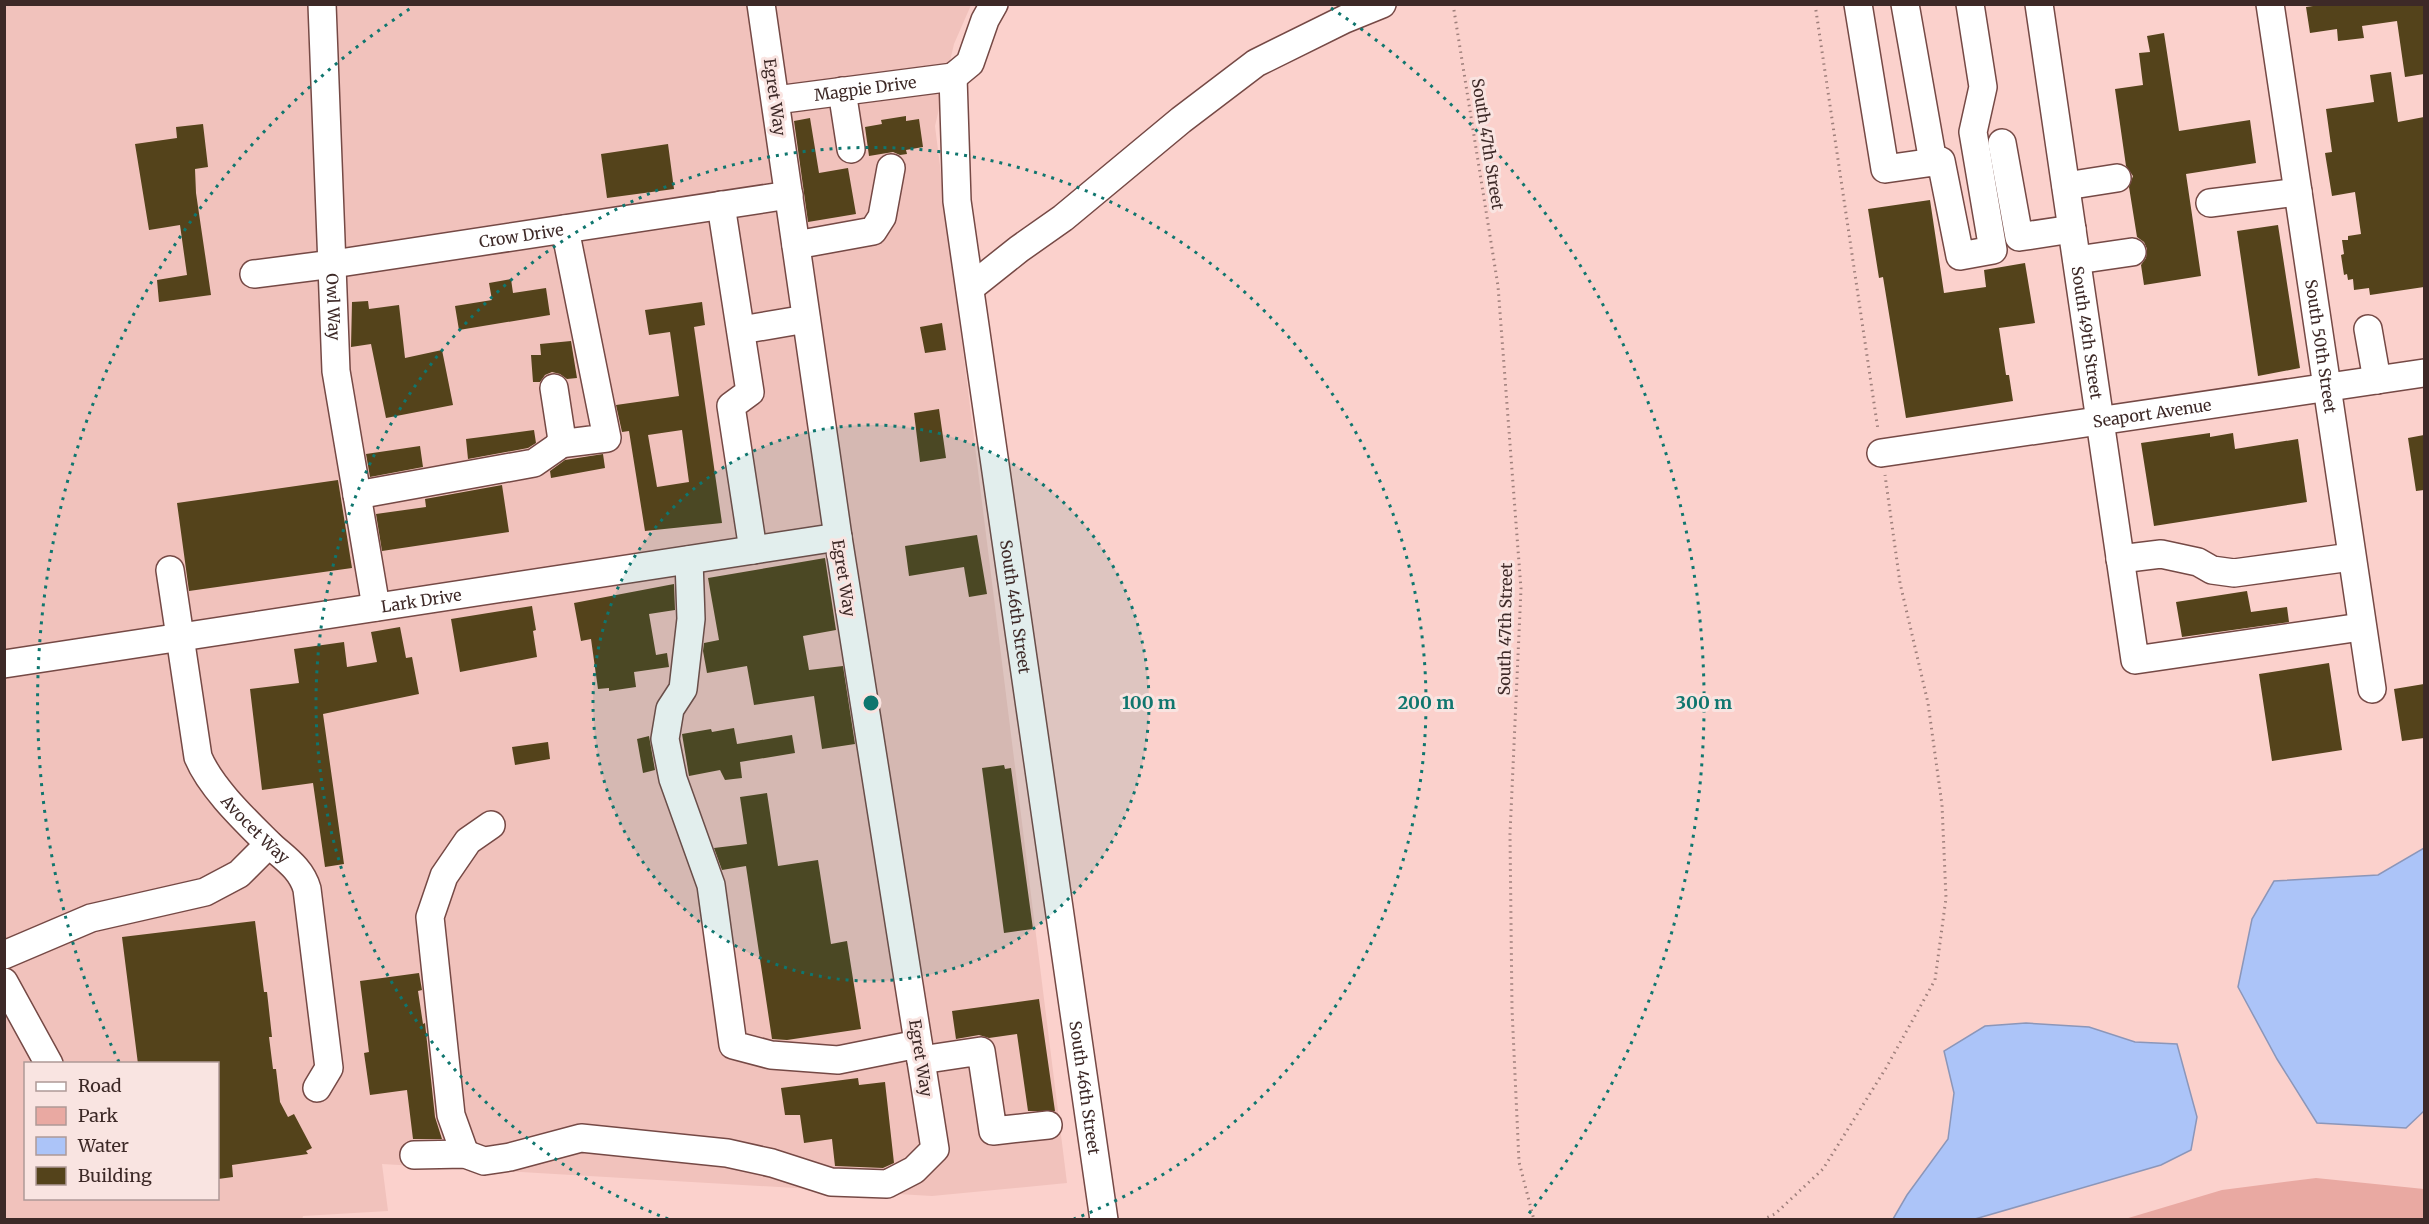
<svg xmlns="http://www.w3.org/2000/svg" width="2429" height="1224" font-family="Merriweather,serif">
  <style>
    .built { fill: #f1c2bc; fill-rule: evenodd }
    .green { fill: #e9a9a2 }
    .water { fill: #acc4f8; stroke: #8b96b9; stroke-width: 1.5 }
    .building { fill: #54431b; fill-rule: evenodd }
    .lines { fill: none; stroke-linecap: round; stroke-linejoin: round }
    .minor-casing { stroke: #754945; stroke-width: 30 }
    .path { stroke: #9e7f7b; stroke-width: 3; stroke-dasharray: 1.5 4.5; stroke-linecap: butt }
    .minor { stroke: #fff; stroke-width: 27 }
    .ring { fill: none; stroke: #0f766e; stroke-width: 3; stroke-dasharray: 3 6 }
    .labels { text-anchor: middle; stroke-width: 6; stroke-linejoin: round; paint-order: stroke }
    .street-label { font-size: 16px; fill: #3d2927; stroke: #f9e4e1 }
    .centre { fill: #0f766e; stroke: #f9e4e1; stroke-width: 3 }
    .ring-label { font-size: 18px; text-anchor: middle; font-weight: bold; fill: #0f766e; stroke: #f9e4e1; stroke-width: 6; stroke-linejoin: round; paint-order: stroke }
  </style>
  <rect width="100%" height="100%" fill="#fbd1cc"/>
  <path class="built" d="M5,5H971L954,44L935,126L1067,1183L932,1196L382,1164L388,1211L303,1216L302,1220H5ZM26,1064H218V1198H26Z"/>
  <path class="green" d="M2316,1178L2424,1189V1219H2125L2222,1190Z"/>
  <path class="water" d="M2424,848V1111L2406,1128L2317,1123L2277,1059L2238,987L2252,919L2274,881L2378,875Z
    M2026,1023L2089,1027L2135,1042L2177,1044L2197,1117L2191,1150L2161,1165L1975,1219H1893L1907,1195L1948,1139L1954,1093L1944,1051L1985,1026Z"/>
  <path class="building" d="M2327,4H2424V74L2405,77L2397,21L2362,26L2364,38L2338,41L2337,29L2310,33L2306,7Z
    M2164,33L2179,131L2250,120L2256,163L2186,174L2201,276L2144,285L2141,265L2146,258L2147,249L2144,242L2137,237L2129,187L2133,176L2126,166L2115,89L2143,85L2139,53L2150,52L2147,36Z
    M2391,72L2398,122L2424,117V287L2370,295L2369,288L2354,290L2353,279L2348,280L2347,274L2344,275L2341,255L2344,254L2342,240H2348V236L2361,234L2355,192L2332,196L2325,153L2332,152L2326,109L2374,102L2370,75Z
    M906,116V121L919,119L923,147L906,150L907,154L900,155L893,152L869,156L865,127L882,124L881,120Z
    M810,118L819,173L848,168L856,214L808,222L794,121Z
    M203,124L208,167L195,169L196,193L211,295L159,302L157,280L187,275L180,225L149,230L135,144L177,138L176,127Z
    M668,144L674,189L607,198L601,154Z
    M1930,200L1944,293L1986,287L1984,270L2025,263L2035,323L1999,328L2006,375H2009L2013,401L1906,418L1883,277L1879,278L1868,209Z
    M2278,225L2300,368L2258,376L2237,231Z
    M511,279L513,293L546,288L550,315L459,330L455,306L492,300L489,283Z
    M368,301L369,309L399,305L405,358L442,350L453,405L386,418L371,344L351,347L352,302Z
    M702,302L705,325L694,327L722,523L645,531L629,431L622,432L616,405L679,396L670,332L649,335L645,310ZM682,430L689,482L657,487L648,435Z
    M942,323L946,350L925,353L920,327Z
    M571,341L577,378L567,379L560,374L552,372L545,375L540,382H533L531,355H541L540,344Z
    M939,409L946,458L920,462L914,413Z
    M534,430L536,443L528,448L468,459L466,439Z
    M2210,433V437L2233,433L2235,449L2298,439L2307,502L2154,526L2141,443Z
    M2424,435V490L2416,491L2408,438Z
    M420,446L423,467L370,477L366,454Z
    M603,454L605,468L551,478L550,471L565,460Z
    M338,480L352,568L189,591L177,503Z
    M502,485L509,532L382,551L376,514L426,507L425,499Z
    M977,535L987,594L969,597L964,567L909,576L905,546Z
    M825,558L836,630L803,636L809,670L843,666L855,744L822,749L814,696L754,705L747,666L707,673L703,651L704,643L719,640L708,578Z
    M674,584L675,610L649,614L656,655L667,653L669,667L634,672L636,687L609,691V688L598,689L591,639L581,641L574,603Z
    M2247,591L2251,612L2287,607L2289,622L2182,637L2176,602Z
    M532,606L536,630L533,631L537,657L460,672L451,619Z
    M400,627L406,658L412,657L419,694L323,714L344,864L325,867L313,783L262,790L250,689L299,683L294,649L344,642L347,667L377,662L371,632Z
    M2329,663L2342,750L2272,761L2259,674Z
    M2424,684V738L2402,741L2394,689Z
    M734,728L737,744L792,735L795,753L740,762L742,778L725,780L720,770L689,776L682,734L711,729L712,732Z
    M649,736L655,770L643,773L637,739Z
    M548,742L550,759L515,765L512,747Z
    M1004,765L1005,769L1011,768L1033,929L1004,933L982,768Z
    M767,793L778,866L818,860L831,944L847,941L861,1029L787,1040L772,1039L746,866L722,870L714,848L747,844L740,797Z
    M255,921L264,992H267L272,1037H269L273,1069H276L280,1102L288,1117L294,1114L312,1148L306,1151L308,1154L232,1165L233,1177L218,1179V1064H138L122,937Z
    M419,973L422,990L418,991L423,1024L425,1023L435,1117L442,1139H413L407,1090L370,1095L364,1053L369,1052L360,981Z
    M1039,999L1055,1111H1028L1017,1034L989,1038L979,1035L956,1039L952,1011Z
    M858,1078L859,1085L885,1082L894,1163L883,1168L835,1166L832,1139L804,1143L800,1115H785L781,1088Z"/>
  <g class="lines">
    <defs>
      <g id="minor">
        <path id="s1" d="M322,4L336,371L376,607"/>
        <path d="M1858,4L1885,169L1941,161L1960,256L1993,250L1973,132L1983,87L1970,4"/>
        <path d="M1905,4L1933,162"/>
        <path id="s2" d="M2039,4L2135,660L2361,627"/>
        <path id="s3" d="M2270,4L2372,689"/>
        <path id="s4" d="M953,77L957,201L1104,1220"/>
        <path d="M953,77L970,63L985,20L994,4"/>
        <path d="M842,91L851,149"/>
        <path id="s5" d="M776,100L953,77"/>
        <path d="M2002,143L2019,237L2072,229"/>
        <path d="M2066,186L2117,178"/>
        <path d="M2210,203L2298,192"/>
        <path d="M721,205L750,392L731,406L753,550"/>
        <path d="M796,245L873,231L882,217L891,168"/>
        <path d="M2077,260L2132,252"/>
        <path id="s6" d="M254,274L333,264L789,195"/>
        <path d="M970,288L1019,249L1063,218L1181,120L1256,63L1345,19L1382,4"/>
        <path d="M2368,329L2377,380"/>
        <path d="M741,330L806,319"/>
        <path d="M559,444L607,438L565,229"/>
        <path id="s7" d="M1881,453L2424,373"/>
        <path d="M357,495L534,463L557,447L562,440L554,388"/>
        <path d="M2120,559L2161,554L2198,562L2212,570L2234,573L2351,557"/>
        <path d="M689,560L691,619L683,689L670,709L665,739L673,779L711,885L733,1045L771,1055L838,1060L918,1044"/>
        <path id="s8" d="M170,570L198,757C211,788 245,820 269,844C284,858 301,868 307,889L329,1068L317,1088"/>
        <path id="s9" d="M4,664L838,537"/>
        <path d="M4,955L91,918L205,892L239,874L269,844"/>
        <path d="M4,982L49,1064"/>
        <path d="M921,1060L981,1051L993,1131L1048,1125"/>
        <path d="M465,1154L451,1115L430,917L444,876L468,841L491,825"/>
        <path d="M414,1155L465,1154L484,1161L510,1157L581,1138L727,1153L772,1163L831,1182L887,1184L914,1170L935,1149L838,537L761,4"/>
      </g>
    </defs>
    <use href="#minor" class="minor-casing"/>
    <path class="path" d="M1453,4L1498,286L1521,589L1510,834L1512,1009L1519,1162L1534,1220
      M1815,4L1878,430
      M1762,1220L1775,1214L1823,1169L1886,1068L1935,980L1946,898L1942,805L1928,703L1900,583L1885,475"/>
    <use href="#minor" class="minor"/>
  </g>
  <circle cx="871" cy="703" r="278" fill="#0f766e" fill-opacity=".12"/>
  <g class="ring">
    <circle cx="871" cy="703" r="278"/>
    <path d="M668 1219A555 555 0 1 1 1074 1219"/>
    <path d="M119 1062A833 833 0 0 1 411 8M1331 8A833 833 0 0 1 1527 1216"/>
  </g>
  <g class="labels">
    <g class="street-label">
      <text dy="6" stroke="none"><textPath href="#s5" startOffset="90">Magpie Drive</textPath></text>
      <text transform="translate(775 97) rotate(82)" y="6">Egret Way</text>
      <text transform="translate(1488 144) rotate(81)" y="6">South 47th Street</text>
      <text dy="6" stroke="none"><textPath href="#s6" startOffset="270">Crow Drive</textPath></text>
      <text dy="6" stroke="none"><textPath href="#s1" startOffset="303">Owl Way</textPath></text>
      <text dy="6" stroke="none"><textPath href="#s2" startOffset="332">South 49th Street</textPath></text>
      <text dy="6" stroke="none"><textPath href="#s3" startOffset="346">South 50th Street</textPath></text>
      <text dy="6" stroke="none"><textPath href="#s7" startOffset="274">Seaport Avenue</textPath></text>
      <text transform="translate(844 578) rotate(81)" y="6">Egret Way</text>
      <text dy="6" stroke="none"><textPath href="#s9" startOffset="422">Lark Drive</textPath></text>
      <text dy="6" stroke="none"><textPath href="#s4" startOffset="534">South 46th Street</textPath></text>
      <text transform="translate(1505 629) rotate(-89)" y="6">South 47th Street</text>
      <text dy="6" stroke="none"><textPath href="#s8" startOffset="282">Avocet Way</textPath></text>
      <text transform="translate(921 1058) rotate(81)" y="6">Egret Way</text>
      <text dy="6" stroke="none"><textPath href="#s4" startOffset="1020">South 46th Street</textPath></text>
    </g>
  </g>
  <circle cx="871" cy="703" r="9" class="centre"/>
  <g class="ring-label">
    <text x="1149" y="709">100 m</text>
    <text x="1426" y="709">200 m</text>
    <text x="1704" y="709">300 m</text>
  </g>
  <rect width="2429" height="1224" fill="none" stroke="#3d2927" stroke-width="12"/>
  <rect x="24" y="1062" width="195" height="138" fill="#f9e4e1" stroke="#ae9997" stroke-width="1.5"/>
  <rect x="36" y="1082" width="30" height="9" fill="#ffffff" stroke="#ae9997" stroke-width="1.5"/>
  <text x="78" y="1092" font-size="18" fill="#3d2927">Road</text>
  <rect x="36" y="1107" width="30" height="18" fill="#e9a9a2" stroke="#ae9997" stroke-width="1.5"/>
  <text x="78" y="1122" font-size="18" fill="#3d2927">Park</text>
  <rect x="36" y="1137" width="30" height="18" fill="#acc4f8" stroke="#ae9997" stroke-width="1.5"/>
  <text x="78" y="1152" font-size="18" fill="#3d2927">Water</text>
  <rect x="36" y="1167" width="30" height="18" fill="#54431b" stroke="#ae9997" stroke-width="1.5"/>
  <text x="78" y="1182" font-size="18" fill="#3d2927">Building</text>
</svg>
